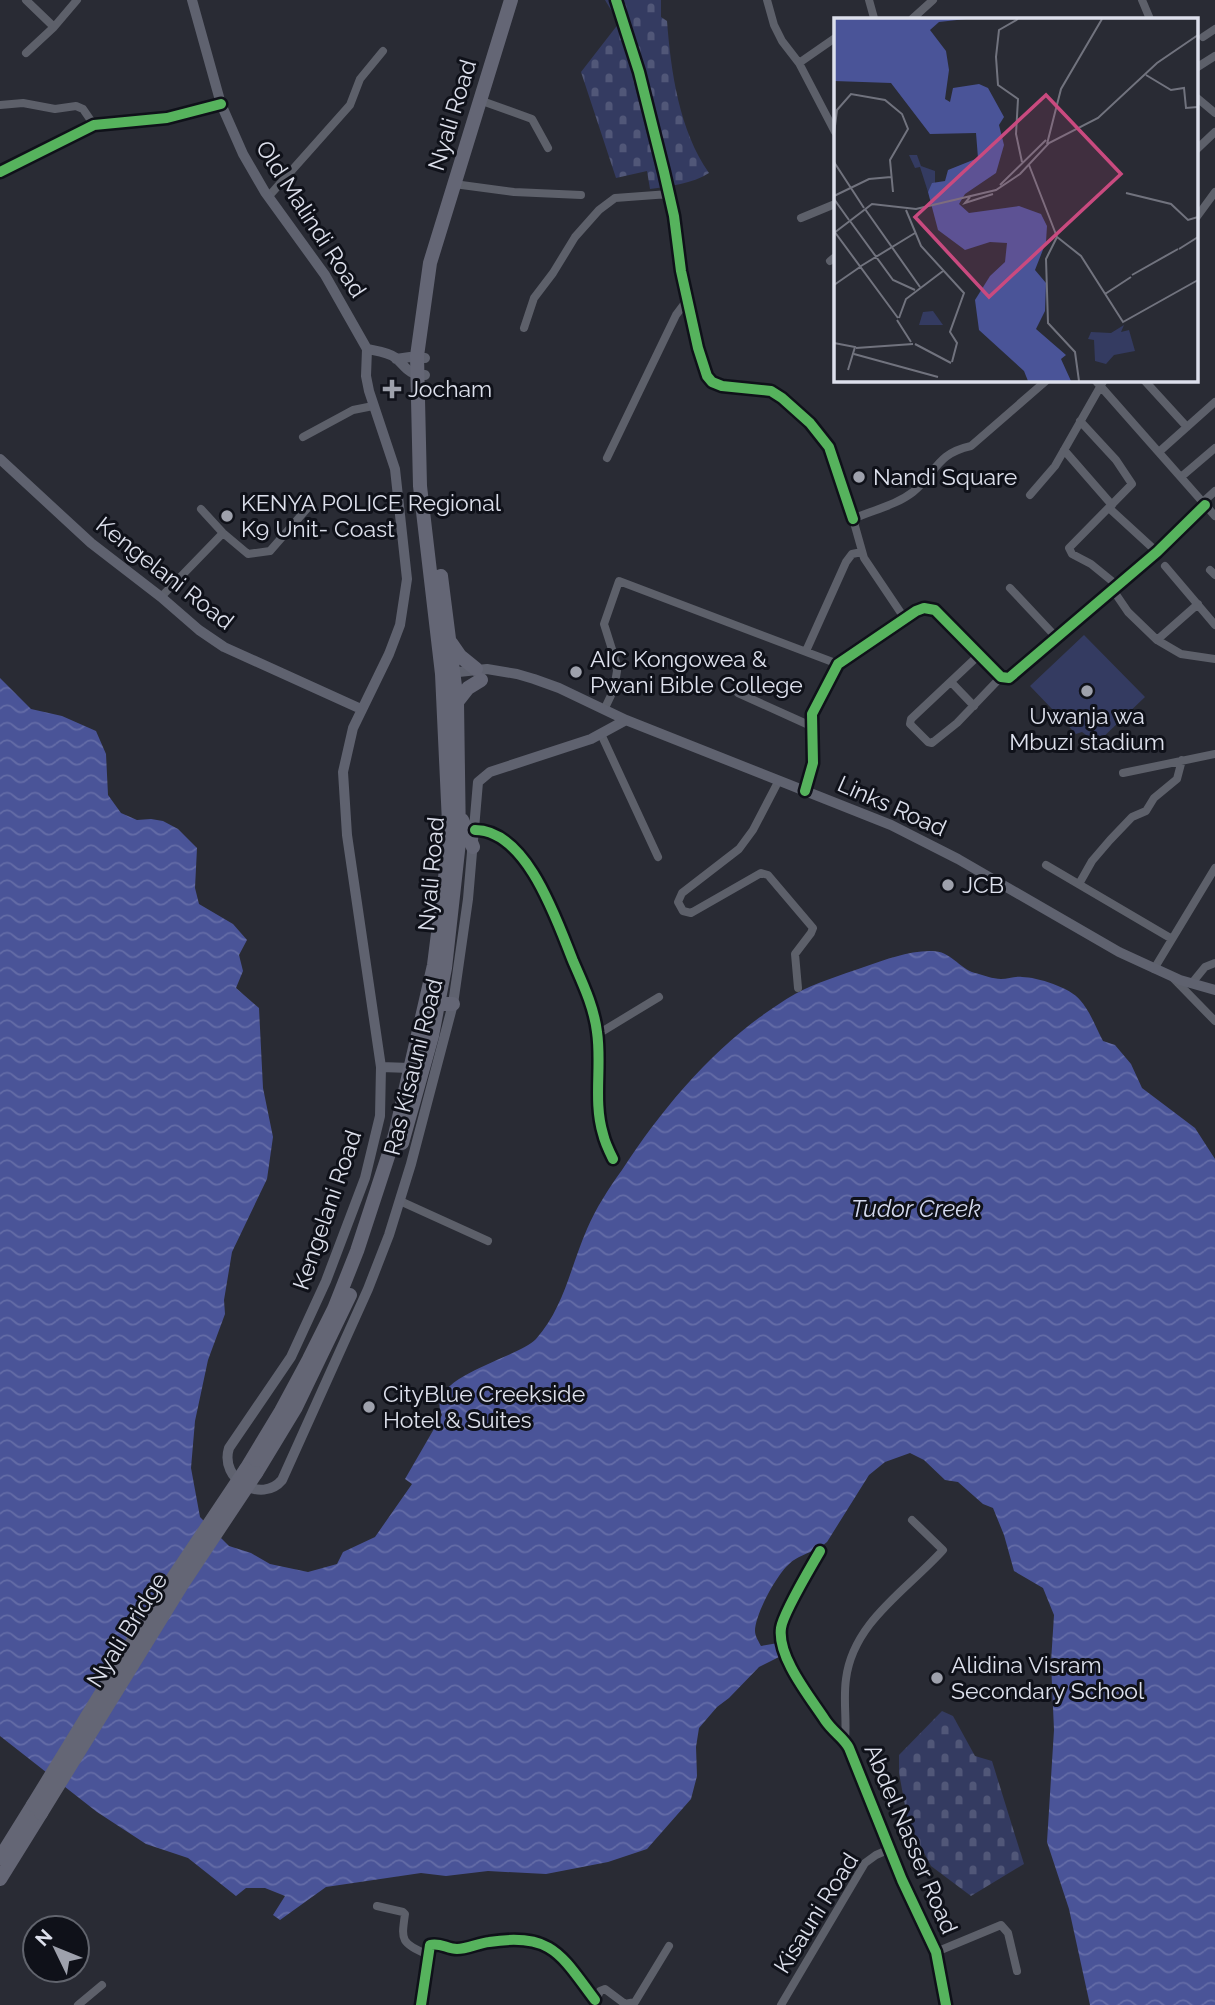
<svg xmlns="http://www.w3.org/2000/svg" width="1215" height="2005" font-family="Raleway,sans-serif">
  <style>
    .grass { fill: #343b61 }
    .cemetery { fill: url(#cemetery-stones) }
    .water { fill: url(#water-waves) }
    .lines { fill: none; stroke-linecap: round; stroke-linejoin: round }
    .street { stroke: #5d606a; stroke-width: 8 }
    .secondary { stroke: #5f626f; stroke-width: 10 }
    .highway { stroke: #646675; stroke-width: 14 }
    .highway-bridge { stroke: #646675; stroke-width: 14 }
    .cycleway-casing { stroke: #0f1119; stroke-width: 15 }
    .cycleway { stroke: #56b35d; stroke-width: 10 }
    .poi-dot { fill: #9ea1ac; stroke: #0f1119; stroke-width: 2.5 }
    .labels { text-anchor: middle; stroke-width: 6; stroke-linejoin: round; paint-order: stroke }
    .street-label { font-size: 23px; fill: #dde0ec; stroke: #0f1119 }
    .poi-label { font-size: 23px; fill: #dde0ec; stroke: #0f1119; text-anchor: start }
    .water-label { font-size: 24px; font-style: italic; fill: #d5daef; stroke: #0f1119 }
    .inset-road { fill: none; stroke: #71737e; stroke-width: 2 }
    .view { fill: #c94a7f; fill-opacity: 0.15; stroke: #c94a7f; stroke-width: 3.5 }
    .inset-edge { fill: none; stroke: #dde0ec; stroke-width: 3.5 }
  </style>
  <defs>
    <pattern id="cemetery-stones" width="16" height="16" patternUnits="userSpaceOnUse" patternTransform="scale(1.75)"><rect width="16" height="16" fill="#343b61"/><path d="M2 7V4a2 2 0 0 1 4 0v3zM10 15v-3a2 2 0 0 1 4 0v3z" fill="#515778"/></pattern>
    <pattern id="water-waves" width="16" height="10" patternUnits="userSpaceOnUse" patternTransform="scale(1.75)"><rect width="16" height="10" fill="#4a5498"/><path d="M0 5q4-4 8 0t8 0" fill="none" stroke="#646ca7"/></pattern>
  </defs>
  <rect width="100%" height="100%" fill="#292b34"/>
  <path class="grass" d="M1084,635L1145,697L1097,743L1082,732L1076,734L1030,686Z"/>
  <path class="cemetery" d="M605,0H661V17L667,21C671,72 679,130 709,173C692,184 670,186 650,189L647,171L616,178L581,72L619,23Z
    M942,1711L953,1716L975,1756L992,1761L1024,1864L971,1896L931,1866L908,1822L899,1773V1755Z"/>
  <path class="water" d="M0,678L31,709L62,716L96,731L106,754L108,795L121,813L137,820L151,819L163,821L178,829L197,848L195,888L199,904L233,924L247,940L239,955L243,971L236,988L259,1008L263,1088L273,1137L267,1179L232,1252L224,1300L225,1314L208,1360L195,1421L191,1468L200,1517L229,1546L251,1553L270,1564L308,1572L337,1564L343,1552L375,1537L412,1484L405,1479L442,1415C423,1377 517,1359 536,1339C564,1308 571,1265 587,1229C596,1208 609,1188 622,1170C667,1101 723,1036 795,994C815,983 841,975 864,967C885,960 907,951 930,951C951,950 958,968 975,973C983,975 993,979 1001,979C1008,979 1015,976 1022,977C1037,977 1071,988 1080,1000C1090,1011 1096,1028 1103,1041L1115,1045L1131,1064L1142,1088L1195,1128L1215,1159V2005H1090L1069,1909L1047,1842L1054,1730L1051,1662L1054,1615L1043,1588L1014,1571L1004,1535L993,1508L983,1504L958,1482L945,1480L924,1460L910,1453L885,1462L869,1475L827,1542C817,1551 805,1553 794,1560C779,1569 755,1614 755,1631C755,1636 759,1642 761,1646L778,1643L781,1656L759,1667L729,1698L717,1707L699,1728L696,1747L697,1776L691,1799L647,1849L608,1862L546,1874L488,1871L446,1876L421,1873L326,1887L280,1920L273,1915L285,1896L265,1888H246L236,1896L188,1858L146,1844L97,1812L0,1736Z"/>
  <g class="lines">
    <path class="street" d="M26,0L54,27
      M616,0L639,72L664,172L674,216L681,271L698,348L707,376L712,382L722,386L771,391L782,398L810,423L829,447L853,519
      M767,0L774,25L782,41L799,63L835,132
      M869,0L874,18
      M1142,0L1150,19
      M912,19L933,0
      M1203,37L1215,29
      M26,53L54,27L77,0
      M799,63L835,38
      M1196,68L1215,56
      M1196,97L1215,113
      M482,101L532,119L548,148
      M0,105L23,103L55,109L76,106L83,109L94,125
      M1196,150L1215,132
      M0,172L94,125L167,118L221,104
      M454,184L514,192L581,195
      M269,196L350,105L360,79L383,51
      M801,218L835,204
      M1196,218L1215,192
      M830,261L835,257
      M524,328L534,298L553,273L575,237L599,210L615,198L669,194
      M1095,380L1215,516
      M1144,380L1187,427
      M1080,421L1116,460L1132,484L1069,548L1072,554L1091,564L1118,586
      M303,437L353,410L373,406
      M1064,450L1112,505
      M1160,451L1215,402
      M607,458L676,315L688,299
      M1181,477L1215,448
      M1030,495L1055,466L1104,380
      M1203,502L1215,491
      M1109,508L1157,552
      M201,509L223,533L248,554L270,551L311,504
      M1165,566L1215,625
      M1210,570L1215,575
      M1010,588L1056,637
      M1113,590L1128,612L1157,640L1198,604
      M161,597L223,533
      M905,619L864,558L853,519C872,510 895,506 913,492C937,473 935,454 971,446L1047,380
      M1157,640L1181,654L1215,659
      M806,651L846,562L852,554L862,552
      M979,655L911,719L910,724L928,742L932,743L957,723L1001,677
      M951,682L974,706
      M738,693L811,726
      M604,710L614,689L617,671L616,662L604,624L619,581L838,664
      M601,734L658,857
      M1123,773L1215,754
      M778,782L753,830L739,849L682,893L678,902L683,911L691,913L761,873L768,875L813,928L811,933L795,954L798,988
      M805,791L813,763L812,714L838,664L916,611L924,608L935,610L1001,677L1009,678L1157,552L1205,505
      M475,830C527,830 557,921 573,961C583,984 594,1007 597,1032C602,1065 593,1102 603,1134C605,1143 609,1151 613,1159
      M1046,865L1172,939
      M1079,884L1092,861L1110,840L1132,817L1146,811L1154,798L1177,779L1182,760
      M1154,969L1215,868
      M1174,979L1215,1021
      M1192,983L1205,967L1215,963
      M598,1034L659,997
      M400,1201L488,1241
      M820,1551C811,1567 783,1613 781,1628C777,1657 810,1697 825,1720C833,1732 844,1738 849,1748L902,1880L936,1952L946,2005
      M845,1740C847,1720 843,1700 846,1679C853,1622 907,1590 943,1550L912,1520
      M377,1906L403,1912L405,1914C401,1942 401,1942 428,1955
      M936,1952L1001,1925L1008,1933L1017,1971
      M595,2002L600,1991L605,1989L625,2004L635,2002L669,1946
      M78,2005L102,1985
      M421,2005L430,1945C440,1942 447,1949 457,1949C467,1949 479,1943 489,1942C552,1932 561,1955 595,2000
      M781,2005L865,1863L876,1855L890,1849"/>
    <path class="secondary" d="M192,0L221,104L243,154L265,192L325,275L367,349C376,351 388,352 396,358C407,368 407,374 425,375
      M367,349L366,376L369,391L395,469L407,579L400,625L389,654L353,728L343,772L347,835L381,1067L380,1116L365,1178L326,1281L291,1357L229,1448C219,1480 262,1504 282,1480L368,1289L389,1235L411,1164L453,1004L468,899L478,782L490,772L591,739L626,720
      M396,359L410,357L425,358
      M0,459L91,543L161,597L199,630L224,647L361,709
      M449,673L487,669L517,674L534,679L559,688L626,720L891,825L958,859L1119,952L1180,980L1215,990
      M381,1067L410,1068"/>
    <path class="highway" d="M451,643L460,656L476,669
      M457,702L468,688L481,680
      M462,820L473,847
      M438,1004H453
      M402,1143L432,1036L438,1004L445,968L459,842L457,702L441,576
      M246,1469L281,1411L309,1359L334,1309L357,1251L395,1135L434,965L446,870L449,823L442,674L420,486L417,356L430,263L511,0
      M256,1473L296,1407L350,1295
      M0,1858L33,1805
      M0,1879L41,1813"/>
    <path class="highway-bridge" d="M33,1805L157,1602L246,1469
      M41,1813L181,1586L256,1473"/>
    <defs>
      <path id="cycleway" d="M616,0L639,72L664,172L674,216L681,271L698,348L707,376L712,382L722,386L771,391L782,398L810,423L829,447L853,519
        M0,172L94,125L167,118L221,104
        M805,791L813,763L812,714L838,664L916,611L924,608L935,610L1001,677L1009,678L1157,552L1205,505
        M475,830C527,830 557,921 573,961C583,984 594,1007 597,1032C602,1065 593,1102 603,1134C605,1143 609,1151 613,1159
        M820,1551C811,1567 783,1613 781,1628C777,1657 810,1697 825,1720C833,1732 844,1738 849,1748L902,1880L936,1952L946,2005
        M421,2005L430,1945C440,1942 447,1949 457,1949C467,1949 479,1943 489,1942C552,1932 561,1955 595,2000"/>
    </defs>
    <use href="#cycleway" class="cycleway-casing"/>
    <use href="#cycleway" class="cycleway"/>
  </g>
  <g class="poi-dot">
    <path d="M388.5 378.5h7v7h7v7h-7v7h-7v-7h-7v-7h7z"/>
    <circle cx="859" cy="477" r="7"/>
    <circle cx="227" cy="516" r="7"/>
    <circle cx="576" cy="672" r="7"/>
    <circle cx="1087" cy="691" r="7"/>
    <circle cx="948" cy="885" r="7"/>
    <circle cx="369" cy="1407" r="7"/>
    <circle cx="937" cy="1678" r="7"/>
  </g>
  <g class="labels">
    <g class="street-label">
      <text transform="translate(452 115) rotate(-73)" y="8">Nyali Road</text>
      <text transform="translate(311 219) rotate(57)" y="8">Old Malindi Road</text>
      <text transform="translate(165 573) rotate(38)" y="8">Kengelani Road</text>
      <text transform="translate(892 806) rotate(24)" y="8">Links Road</text>
      <text transform="translate(431 874) rotate(-85)" y="8">Nyali Road</text>
      <text transform="translate(413 1067) rotate(-76)" y="8">Ras Kisauni Road</text>
      <text transform="translate(327 1210) rotate(-71)" y="8">Kengelani Road</text>
      <text transform="translate(127 1630) rotate(-58)" y="8">Nyali Bridge</text>
      <text transform="translate(911 1839) rotate(67)" y="8">Abdel Nasser Road</text>
      <text transform="translate(816 1913) rotate(-58)" y="8">Kisauni Road</text>
    </g>
    <g class="poi-label">
      <text x="408" y="397">Jocham</text>
      <text x="873" y="485">Nandi Square</text>
      <text x="241" y="511">KENYA POLICE Regional<tspan x="241" dy="26">K9 Unit- Coast</tspan></text>
      <text x="590" y="667">AIC Kongowea &amp;<tspan x="590" dy="26">Pwani Bible College</tspan></text>
      <text x="1087" y="724" text-anchor="middle">Uwanja wa<tspan x="1087" dy="26">Mbuzi stadium</tspan></text>
      <text x="962" y="893">JCB</text>
      <text x="383" y="1402">CityBlue Creekside<tspan x="383" dy="26">Hotel &amp; Suites</tspan></text>
      <text x="951" y="1673">Alidina Visram<tspan x="951" dy="26">Secondary School</tspan></text>
    </g>
    <g class="water-label">
      <text x="916" y="1217">Tudor Creek</text>
    </g>
  </g>
  <g transform="translate(834 18)">
    <rect width="364" height="364" fill="#292b34"/>
    <path d="M75,137H83L87,148L101,153V165L94,174L86,149L81,150ZM290,307L287,314L295,312L301,333L280,337L272,346L261,343L260,322L254,321L257,314L277,315Z" fill="#343b61"/>
    <path d="M99,293L109,307H85L89,294Z" fill="#343b61"/>
    <path d="M0,1H132L105,4L96,12L112,33L115,52L111,81L116,84L119,70L145,66L154,70L170,99L165,107L170,127L162,155L131,176L125,186L135,195L185,188L207,196L213,208L212,224L201,252L212,265L211,293L202,311L232,337L227,341L237,363H194L190,353L145,312L141,282L156,258L171,244L173,225L156,224L131,232L104,212L94,174L98,165L111,163L114,152L144,140L142,115L96,116L57,65L0,63Z" fill="#4a5498"/>
    <path class="inset-road" d="M184,1L165,12L162,39L164,67L184,81L182,116L188,144M312,57L337,72L350,70L352,90L364,89M0,116L3,92L17,76L51,82L68,96L74,111L56,142L59,174M213,126L227,71L268,1M0,144L30,190M195,147L223,219L247,238L289,304L364,262M166,167L212,122M292,175L337,186L354,202L364,199M0,178L35,161L57,159M136,179L131,185L159,176M0,181L15,202M31,191L86,269M72,192L87,228L130,275L116,314L123,325L118,344M16,203L59,262L81,272M0,213L64,300M0,215L38,186L82,191L162,172L186,156L215,125L264,100L323,45L364,17M223,219L212,241L214,305L241,334L245,363M345,231L364,219M27,248L81,215M298,257L344,231M0,267L26,249M271,276L297,259M65,300L72,281L109,253M63,302L77,324M0,325L21,329L14,352M81,326L117,345M22,330L79,326M20,336L104,359"/>
    <path class="view" d="M212,77L287,156L155,279L81,199Z"/>
    <rect width="364" height="364" class="inset-edge"/>
  </g>
  <g transform="translate(56 1949) rotate(313)"><circle r="33" fill="#0f1119" stroke="#61646d" stroke-width="2"/>
  <path d="M0-5L12 26L0 18L-12 26Z" fill="#9ea1ac"/>
  <text y="-10" font-size="19" font-weight="bold" text-anchor="middle" fill="#dde0ec">N</text>
  </g>
</svg>
